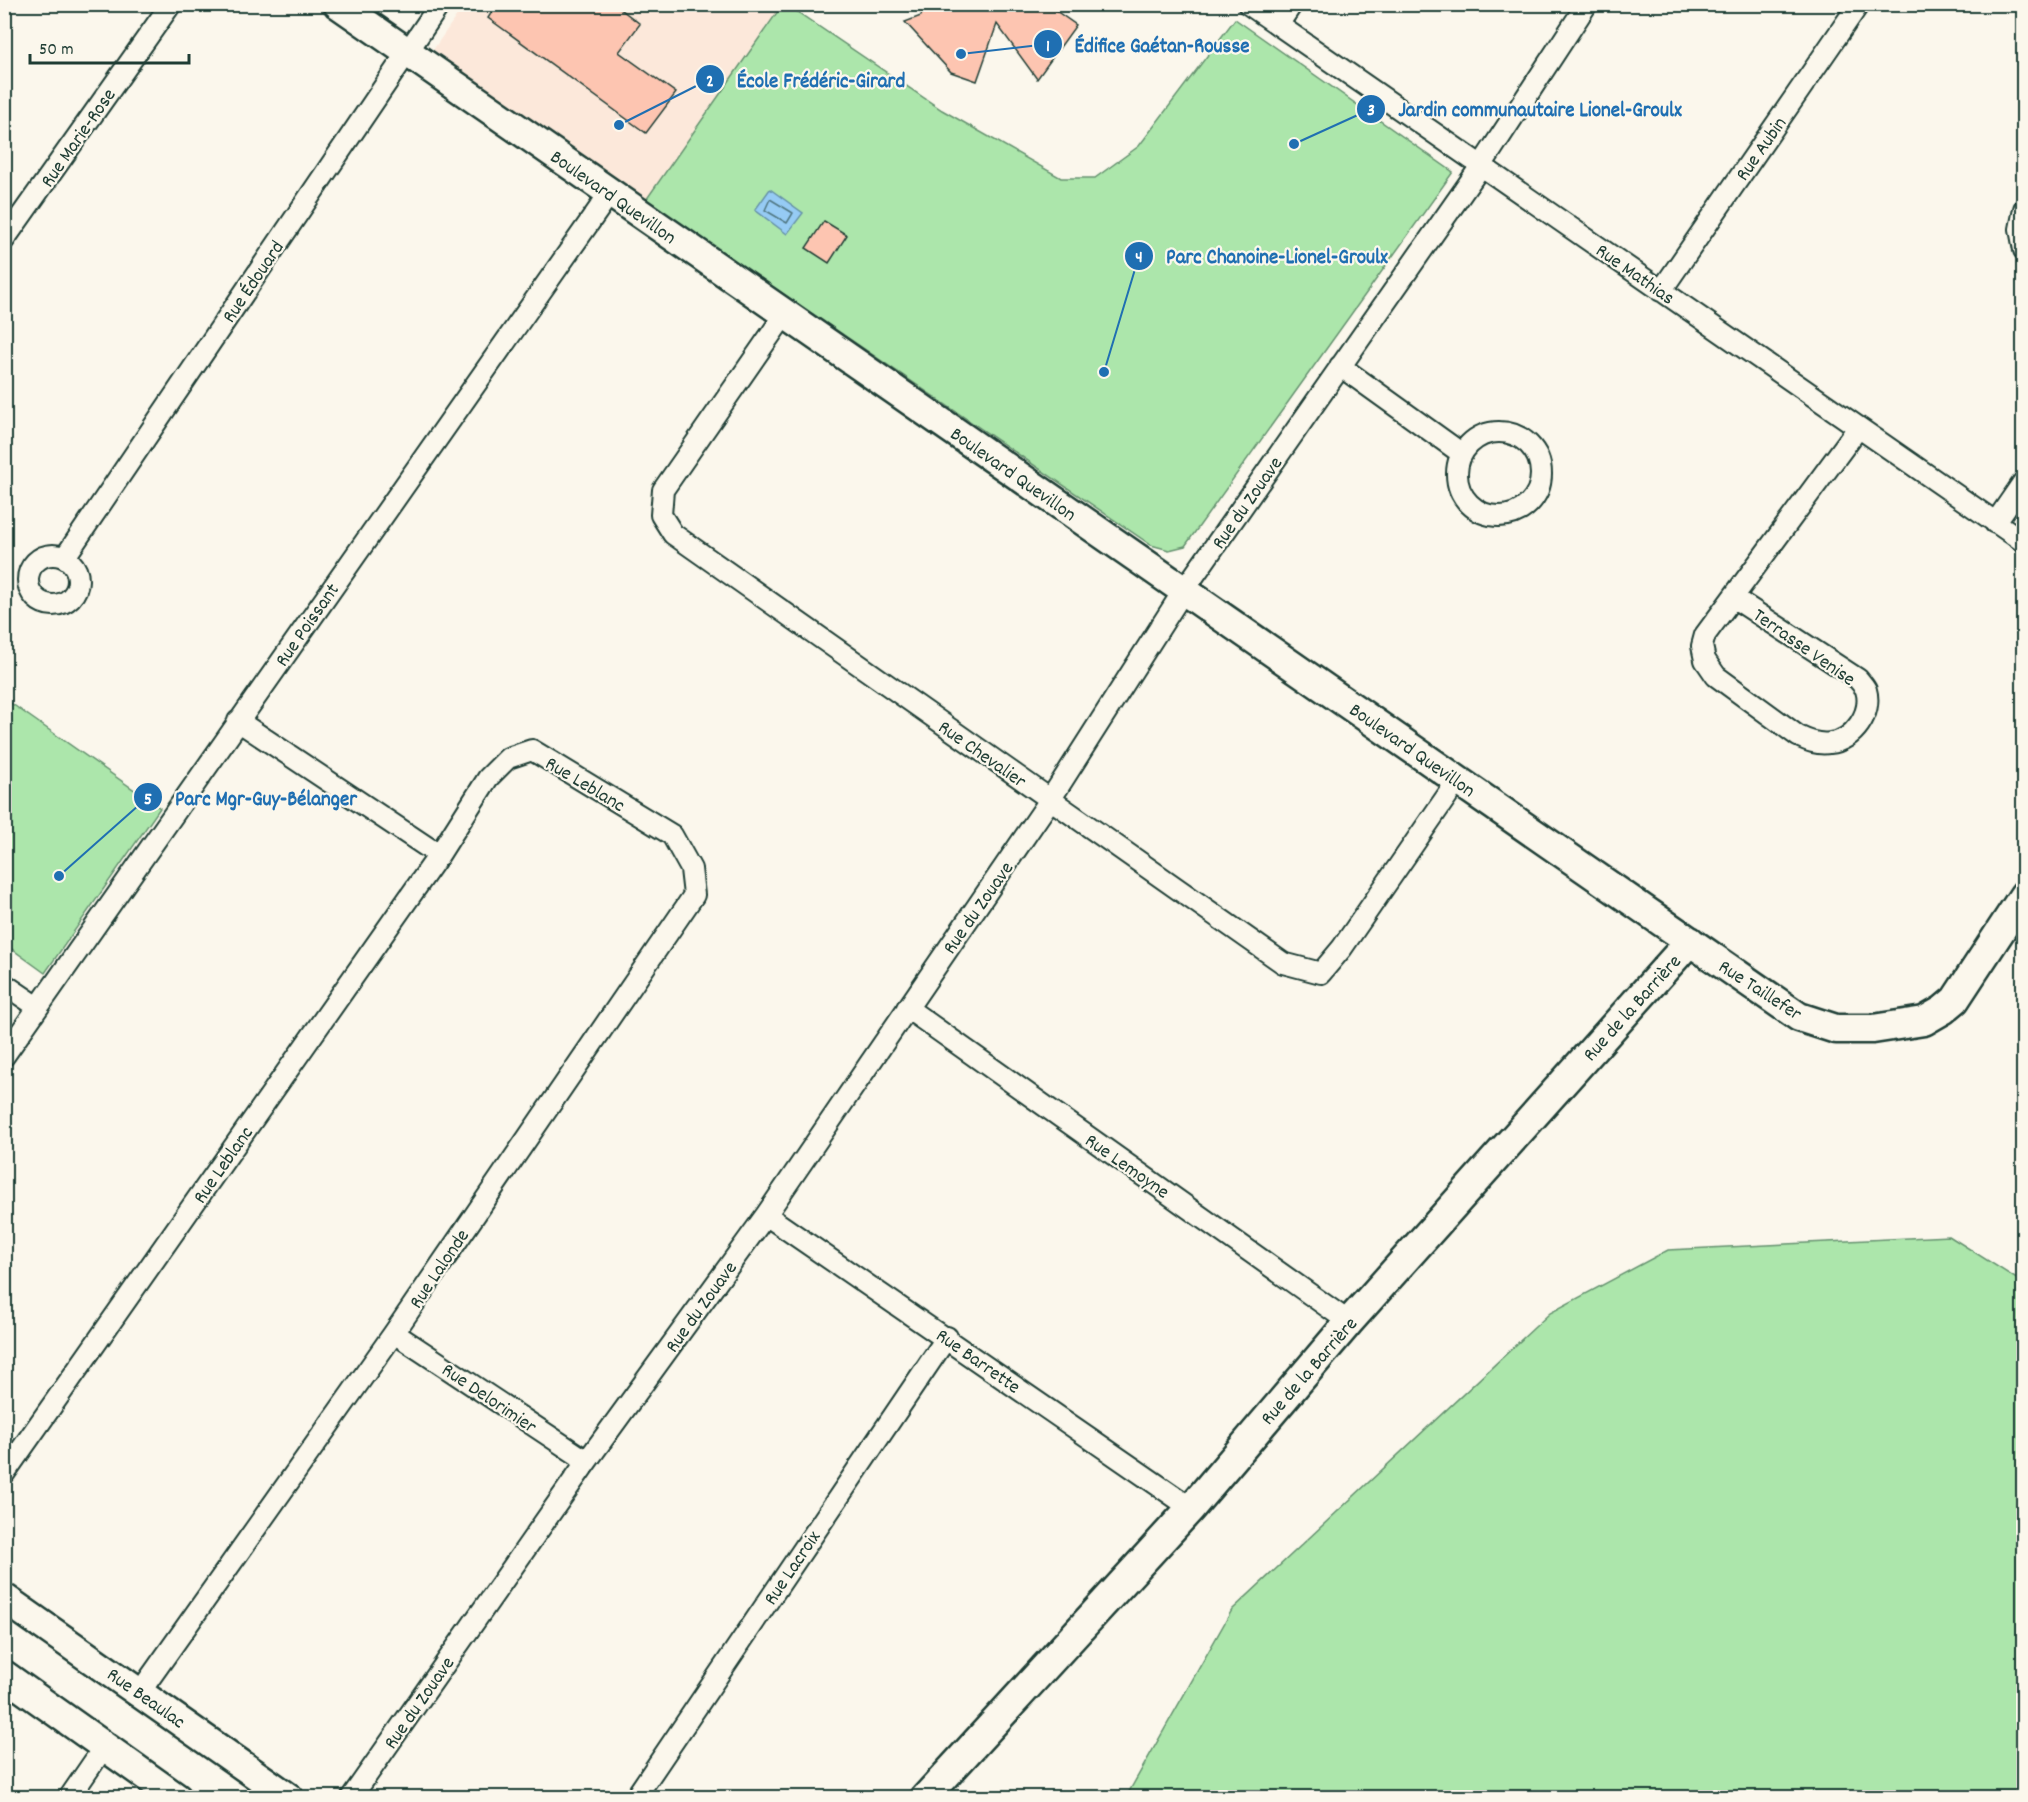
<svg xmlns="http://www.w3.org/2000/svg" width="2028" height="1802" font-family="Dekko,sans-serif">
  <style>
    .built { fill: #fce8da }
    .green { fill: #ace6ab; stroke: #669270; stroke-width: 1.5 }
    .water { fill: #96cbf4; stroke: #6692a7; stroke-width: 1.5 }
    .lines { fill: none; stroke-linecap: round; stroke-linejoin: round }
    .shore { stroke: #4f7681; stroke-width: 1.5 }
    .building { fill: #fdc5b1; stroke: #1f3d34; stroke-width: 1.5 }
    .street-casing { stroke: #1f3d34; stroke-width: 24 }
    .secondary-casing { stroke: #1f3d34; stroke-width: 33 }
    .street { stroke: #fbf7ec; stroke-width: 20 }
    .secondary { stroke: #fbf7ec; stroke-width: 28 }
    .labels { text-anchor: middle; stroke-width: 4.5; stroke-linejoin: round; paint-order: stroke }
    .street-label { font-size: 20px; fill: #1f3d34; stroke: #fbf7ec }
    .leader { fill: none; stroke: #1f6fb2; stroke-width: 2 }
    .callout-dot { fill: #1f6fb2; stroke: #fbf7ec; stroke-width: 2 }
    .mark-label { font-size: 18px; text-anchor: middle; font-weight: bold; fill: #fff }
    .callout-label { font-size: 21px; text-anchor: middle; font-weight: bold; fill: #1f6fb2; stroke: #fbf7ec; stroke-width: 4.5; stroke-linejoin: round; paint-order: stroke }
  </style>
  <rect width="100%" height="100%" fill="#fbf7ec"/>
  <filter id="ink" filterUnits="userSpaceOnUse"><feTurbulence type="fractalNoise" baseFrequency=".0167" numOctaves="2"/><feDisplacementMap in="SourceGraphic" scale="12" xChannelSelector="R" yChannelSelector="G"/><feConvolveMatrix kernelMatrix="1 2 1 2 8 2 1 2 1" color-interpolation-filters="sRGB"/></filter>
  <g filter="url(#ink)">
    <path class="built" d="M464,5H783L646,200L433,50Z"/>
    <path class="green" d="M783,4L787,5L942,110L1061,178H1095L1139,146L1235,19L1453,172L1185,546L1169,550L1151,545L646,200Z
      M5,699L160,808L45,973L5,944Z
      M1949,1236L2023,1283V1797H1126L1232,1610L1550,1313L1668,1250Z"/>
    <path class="water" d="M770,189L803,213L787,234L755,210Z"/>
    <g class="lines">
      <path class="shore" d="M770,199L793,213L787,223L765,210Z"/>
    </g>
    <path class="building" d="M497,4H614L640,24L619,52L676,93L646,133L488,18Z
      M924,4H1046L1076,25L1037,79L997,24L977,81L951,72L905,22L921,16Z
      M824,221L847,235L829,263L806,248Z"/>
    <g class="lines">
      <defs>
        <path id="street" d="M1248,4L2024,542
          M1278,25L1292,4
          M2024,209L2020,229L2024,250
          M4,240L171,4
          M1661,291L1859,4
          M785,314L663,490L661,515L673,534L1283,963L1321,973L1342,948L1458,780
          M1340,366L1461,453
          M1457 474a42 42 0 1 1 84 0a42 42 0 1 1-84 0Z
          M1995,523L2024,481
          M28 580a25 25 0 1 1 50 0a25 25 0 1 1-50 0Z
          M65,557L440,4
          M1734,598L1858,679C1860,682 1865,687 1866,690C1873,713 1853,741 1830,743C1818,745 1808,741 1798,736L1716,676L1705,660L1702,646L1705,635L1858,428
          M238,721L439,855
          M4,984L38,1007
          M907,1008L1349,1322
          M4,1056L610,193
          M766,1215L1191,1508
          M394,1333L587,1461
          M4,1474L439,855L488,778L508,758L532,750L672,835L691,869L694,895L394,1333L140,1692
          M69,1798L104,1747
          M351,1798L587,1461L766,1215L1050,800L1184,590L1481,166L1587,4
          M635,1798L947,1337"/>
        <path id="secondary" d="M338,4L1799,1017L1836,1029H1873L1924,1021L1943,1010L1955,1000L2024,895
          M4,1598L289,1798
          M4,1675L177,1798
          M925,1798L1191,1508L1349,1322L1690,941"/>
      </defs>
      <use href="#street" class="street-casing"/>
      <use href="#secondary" class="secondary-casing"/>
      <use href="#street" class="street"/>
      <use href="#secondary" class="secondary"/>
    </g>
  </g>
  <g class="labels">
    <g class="street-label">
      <text transform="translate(77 137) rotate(-55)" y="7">Rue Marie-Rose</text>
      <text transform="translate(1760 148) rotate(-55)" y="7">Rue Aubin</text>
      <text transform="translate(614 196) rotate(35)" y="7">Boulevard Quevillon</text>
      <text transform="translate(1636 273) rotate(35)" y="7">Rue Mathias</text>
      <text transform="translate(252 281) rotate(-56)" y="7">Rue Édouard</text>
      <text transform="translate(1014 473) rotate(35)" y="7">Boulevard Quevillon</text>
      <text transform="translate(1246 502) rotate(-55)" y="7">Rue du Zouave</text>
      <text transform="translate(306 624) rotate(-55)" y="7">Rue Poissant</text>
      <text transform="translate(1805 646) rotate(35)" y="7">Terrasse Venise</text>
      <text transform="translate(1413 749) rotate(35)" y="7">Boulevard Quevillon</text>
      <text transform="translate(983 753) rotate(35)" y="7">Rue Chevalier</text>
      <text transform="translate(586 783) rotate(31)" y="7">Rue Leblanc</text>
      <text transform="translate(977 907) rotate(-55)" y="7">Rue du Zouave</text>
      <text transform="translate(1761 989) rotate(33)" y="7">Rue Taillefer</text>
      <text transform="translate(1631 1007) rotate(-48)" y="7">Rue de la Barrière</text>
      <text transform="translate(222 1164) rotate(-55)" y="7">Rue Leblanc</text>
      <text transform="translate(1128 1165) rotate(35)" y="7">Rue Lemoyne</text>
      <text transform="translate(438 1268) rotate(-56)" y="7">Rue Lalonde</text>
      <text transform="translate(700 1306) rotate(-54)" y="7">Rue du Zouave</text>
      <text transform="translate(979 1360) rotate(35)" y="7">Rue Barrette</text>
      <text transform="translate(1308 1370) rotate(-49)" y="7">Rue de la Barrière</text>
      <text transform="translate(490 1397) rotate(34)" y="7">Rue Delorimier</text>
      <text transform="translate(791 1567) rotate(-56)" y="7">Rue Lacroix</text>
      <text transform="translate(147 1697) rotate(35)" y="7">Rue Beaulac</text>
      <text transform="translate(418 1702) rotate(-55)" y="7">Rue du Zouave</text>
    </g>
  </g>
  <path class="leader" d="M961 54L1048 44M619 125L710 79M1294 144L1371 109M1104 372L1139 256M59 876L148 797"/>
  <g class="callout-dot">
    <circle cx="961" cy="54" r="6"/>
    <circle cx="619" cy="125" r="6"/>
    <circle cx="1294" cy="144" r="6"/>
    <circle cx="1104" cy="372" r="6"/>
    <circle cx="59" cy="876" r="6"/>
    <circle cx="1048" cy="44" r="15"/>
    <circle cx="710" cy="79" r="15"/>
    <circle cx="1371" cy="109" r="15"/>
    <circle cx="1139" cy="256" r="15"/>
    <circle cx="148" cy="797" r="15"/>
  </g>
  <g class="mark-label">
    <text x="1048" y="51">1</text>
    <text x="710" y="86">2</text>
    <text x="1371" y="115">3</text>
    <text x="1139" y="262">4</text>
    <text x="148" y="804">5</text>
  </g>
  <g class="callout-label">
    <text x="1162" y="52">Édifice Gaétan-Rousse</text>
    <text x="821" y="87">École Frédéric-Girard</text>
    <text x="1540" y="116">Jardin communautaire Lionel-Groulx</text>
    <text x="1277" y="263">Parc Chanoine-Lionel-Groulx</text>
    <text x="266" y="805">Parc Mgr-Guy-Bélanger</text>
  </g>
  <rect width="2028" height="1802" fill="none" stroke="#fbf7ec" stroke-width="24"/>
  <rect x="12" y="12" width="2004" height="1778" fill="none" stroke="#1f3d34" stroke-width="2" filter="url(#ink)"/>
  <path d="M30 54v9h159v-9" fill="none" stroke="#1f3d34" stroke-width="3"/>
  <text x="39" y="54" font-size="18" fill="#1f3d34" stroke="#fbf7ec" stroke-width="4.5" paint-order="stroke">50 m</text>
</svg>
